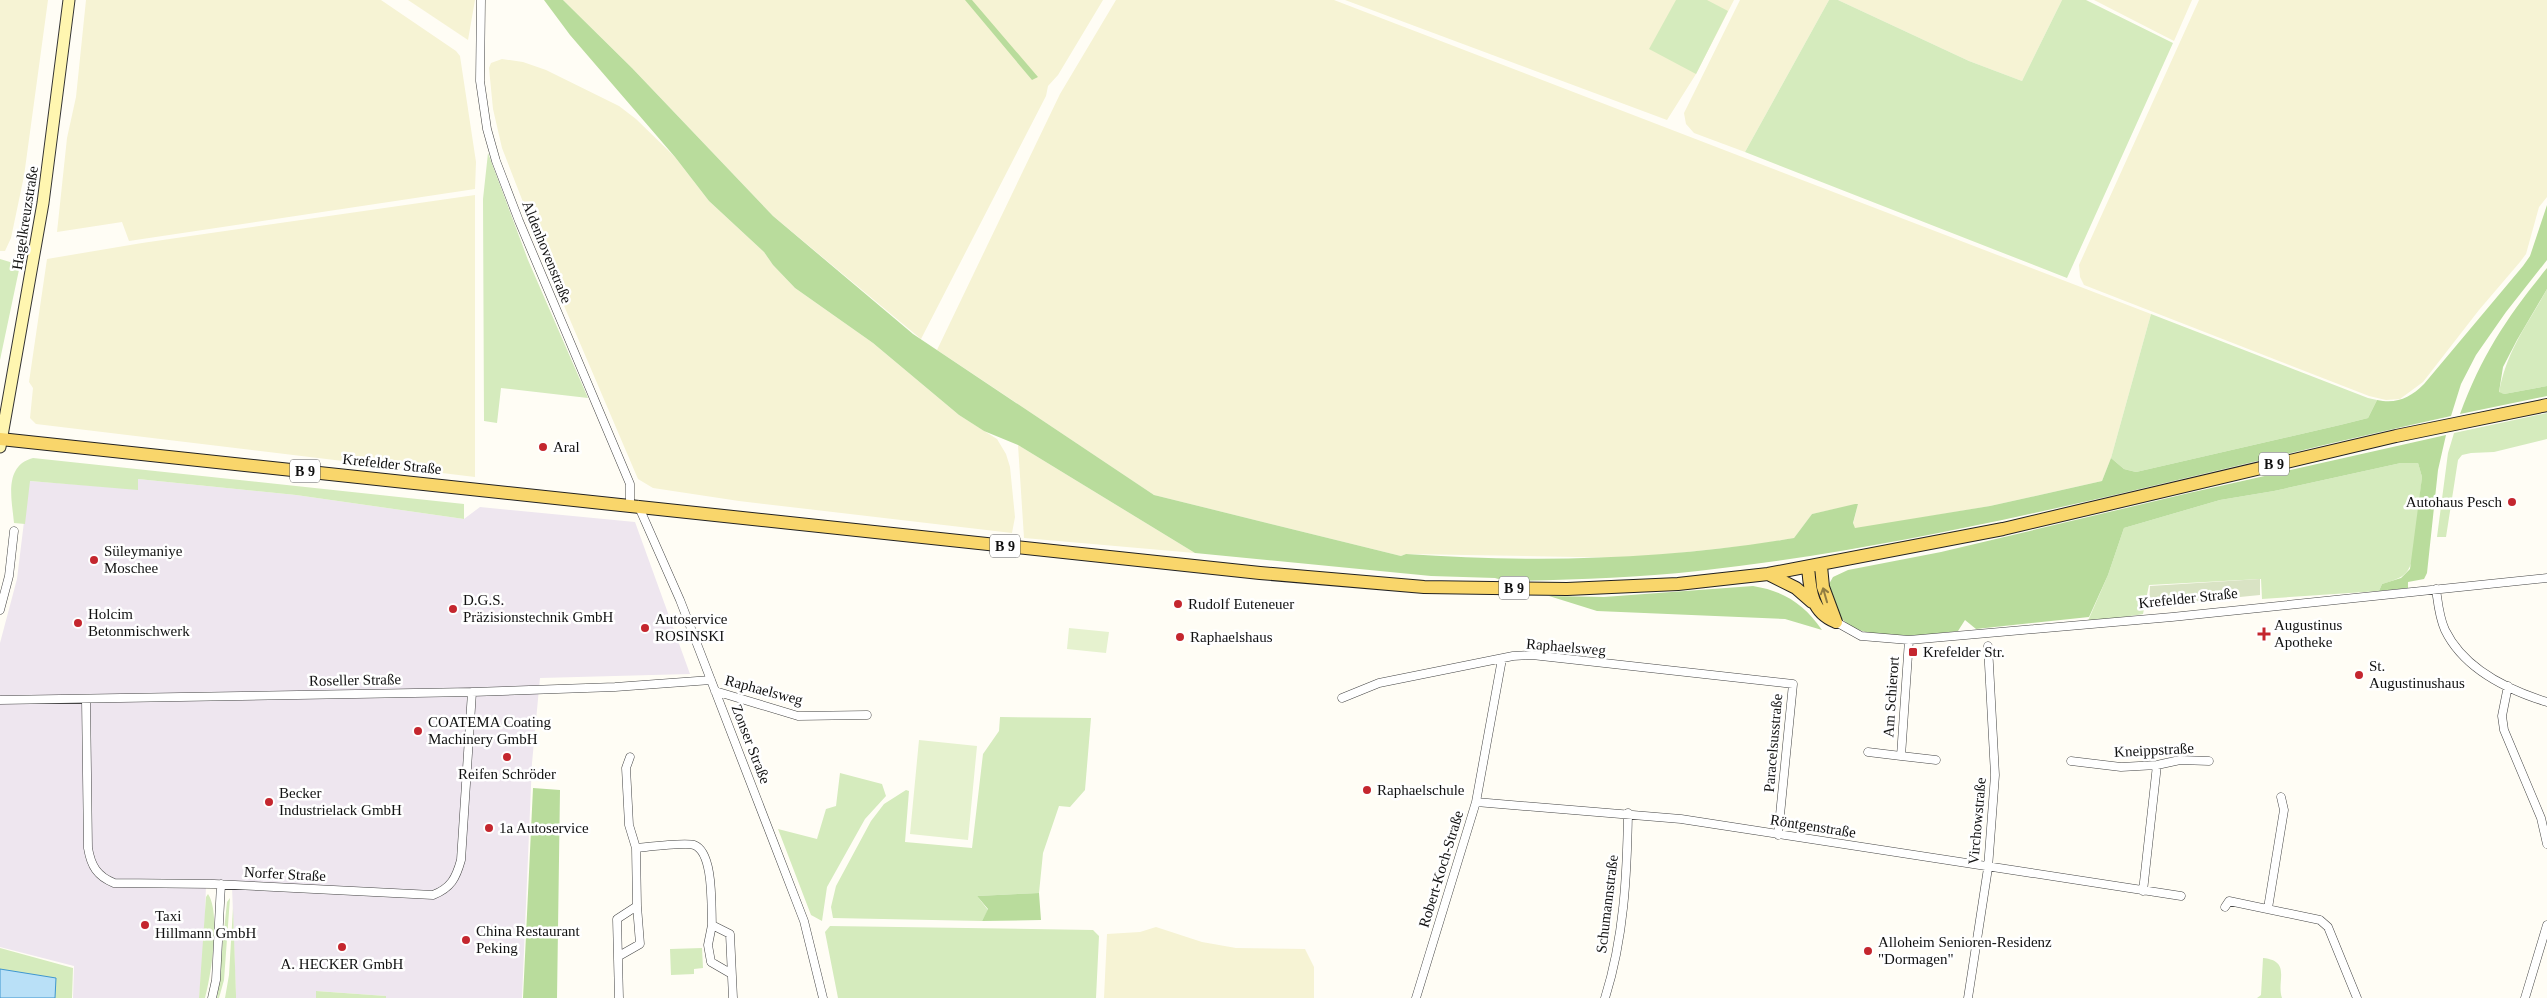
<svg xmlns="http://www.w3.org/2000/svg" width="2547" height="998" font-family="Georgia,serif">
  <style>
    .industrial { fill: #eee6ef }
    .farmland { fill: #f6f3d4 }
    .green { fill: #d5ebbd }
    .forest { fill: #b9dc9c }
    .cemetery { fill: #d9e3c4 }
    .pitch { fill: #e6f2cf }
    .water { fill: #b9e0f7; stroke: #3f96cf }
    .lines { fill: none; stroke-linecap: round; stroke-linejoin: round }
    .street-casing { stroke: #444; stroke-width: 9 }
    .secondary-casing { stroke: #333; stroke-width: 13 }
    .primary-casing { stroke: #222; stroke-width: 14 }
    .street { stroke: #fff; stroke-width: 8 }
    .secondary { stroke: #fff6b0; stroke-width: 11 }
    .primary { stroke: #f9d66b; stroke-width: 12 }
    .oneway { stroke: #917d42 }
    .poi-dot { fill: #c4262e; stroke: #fff; stroke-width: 2 }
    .labels { text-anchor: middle; stroke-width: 5; stroke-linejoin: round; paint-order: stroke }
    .shield { fill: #fff; stroke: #585858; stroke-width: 1 }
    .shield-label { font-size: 14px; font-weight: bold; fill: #111 }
    .street-label { font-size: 15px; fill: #111; stroke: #fff }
    .poi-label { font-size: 15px; fill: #111; stroke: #fff; text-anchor: start }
  </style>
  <rect width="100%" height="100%" fill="#fffdf5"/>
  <path class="industrial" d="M138,479L296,495L464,519L480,507L635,522L690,674L540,678L532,763L522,998H386V996L317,991L316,998H236L232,886L206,885L204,947L199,998H73L74,966L0,947V643L17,579L29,481L138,489Z"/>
  <path class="farmland" d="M0,0H48L24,176L11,238L5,251H0Z
    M86,0H381L456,51L460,56L476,162L475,189L129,241L122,222L57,232L67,138L76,97Z
    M408,0H475L468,40Z
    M563,0H1103L1058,75L1048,86L1046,96L921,339L773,216L632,68Z
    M1116,0H1334L2151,314L2111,458L2102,481L1990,506L1855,529L1853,524L1858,504L1812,514L1794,538L1753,545L1632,558L1406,554L1401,556L1154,495L937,350L1060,94Z
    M1345,0H1734L1696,74L1667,120Z
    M1740,0H1829L1745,152L1694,133L1686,124L1684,113Z
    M1838,0H2062L2022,81L1969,61Z
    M2094,0H2192L2174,41Z
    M2199,0H2547V197L2539,207L2526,254L2520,262L2479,310L2423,382L2400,399L2386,400L2369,396L2084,285L2080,277L2079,265Z
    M502,59L523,62L546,70L619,106L636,119L675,157L709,201L764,252L773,265L795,288L873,343L959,415L997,439L1006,454L1010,467L1015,517L1012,533L739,501L653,488L638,479L556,287L502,148L493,109L489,68L491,63Z
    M475,195V477L36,424L30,418L33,388L29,382L47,259L142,243Z
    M1018,445L1195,553L1024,538Z
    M1156,927L1202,942L1236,948L1305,949L1314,967V998H1104L1107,934L1140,932Z"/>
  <path class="green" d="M1676,0H1707L1728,11L1696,74L1649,49Z
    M1829,0H1838L1969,61L2022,81L2062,0H2086L2173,43L2067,278L1745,152Z
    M488,153L528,260L588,398L501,388L497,423L484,421L483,199Z
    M0,259L20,265L0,360Z
    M2547,289V386L2504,394L2499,393C2506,351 2527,326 2547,289Z
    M2151,314L2368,398L2377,400L2368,418L2340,425L2136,472L2124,469L2111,458Z
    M2547,413V439L2494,452L2471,453L2462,455L2458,460L2446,537H2437L2448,453L2454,433Z
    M33,458L464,504V519L296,495L138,479V490L30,481L25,524L14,523C12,500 3,466 33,458Z
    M2401,463H2418L2422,477L2413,557C2408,577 2401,578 2382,584L2379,591L2262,599L2261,579L2149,585L2143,614L2087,623L2108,575L2124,528L2220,500L2274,491Z
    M1000,717L1091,718L1085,790L1070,807L1059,806L1043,853L1039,893L977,896L988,910L982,921L833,918L831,907L836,886L871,821L884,804L906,790L909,791L905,842L972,848L983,754L999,731Z
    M840,773L882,784L886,796L865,819L827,887L822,921L811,915L778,829L817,839L826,809L836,806Z
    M208,894C221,913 211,976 205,998H199L206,897Z
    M230,898L224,980L219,998H217L227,902Z
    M233,908L236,995V998H225L229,975Z
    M830,926L1093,930L1099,936L1096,998H838L825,932Z
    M0,948L73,968L72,998H0Z
    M702,948L703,968L694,969V974L671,975L670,949Z
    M2263,958C2292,961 2276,981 2282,998H2257L2261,995Z
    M316,991L386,996V998H316Z"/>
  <path class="forest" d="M544,0H563L632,68L773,216L913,334L1154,495L1401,556L1406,554C1535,563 1666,560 1794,538L1812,514L1855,504H1858L1853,523L1855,528L1990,506L2102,481L2111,458L2124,469L2136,472L2340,425L2368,418L2377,400C2397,404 2410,398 2424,384L2523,266L2530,256L2547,205V260L2506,312L2476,355L2461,384L2451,416C2201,471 1953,543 1698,571C1634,578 1570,580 1505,581L1495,578L1431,576L1195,553L1018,445L984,431L959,415L873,343L795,288L773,265L764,252L709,201L675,157L570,35Z
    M965,0H972L1038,77L1032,80Z
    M2547,268V289L2517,340L2503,367L2499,392L2504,394L2547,386V396L2460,414C2482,354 2508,316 2547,268Z
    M2446,435L2438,470L2427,573L2424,579L2408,582V588L2379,591L2382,584L2401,578L2410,569L2422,477L2418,463H2401L2274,491L2220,500L2124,528L2108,575L2089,617L1976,629L1965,620L1958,631C1924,635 1859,646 1837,613C1832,606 1831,593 1829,584L1833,577L1848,570L1941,552L2189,493Z
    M1753,586C1784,591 1804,604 1822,630L1785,619L1597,611L1549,596L1604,597Z
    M533,788L560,790L557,998H523Z
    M1039,893L1041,920L982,921L988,909L977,896Z"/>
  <path class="cemetery" d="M2260,579V595L2149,606L2150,586Z"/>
  <path class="pitch" d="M1069,628L1109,632L1106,653L1067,649Z
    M919,740L977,746L968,840L910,834Z"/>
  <path class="water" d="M0,969L56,978L55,998H0Z"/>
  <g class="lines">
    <defs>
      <path id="street" d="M481,0L480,81L487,129L496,161L519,221L622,465L630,484V505
        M638,505L680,600L804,921L823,998
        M2436,589C2438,603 2439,617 2445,630C2464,669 2508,690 2547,702
        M0,610L9,576L14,531
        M1836,622L1861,636L1909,640L2172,617L2547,578
        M2508,686L2502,716L2504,730L2541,818L2547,844
        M715,691L798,716L867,715
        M1342,698L1379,683L1513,656L1532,655L1793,684L1778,835
        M86,699L88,848C91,866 97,876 114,883L214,884L433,895C451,888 456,878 461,860L472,692
        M0,700L472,692L615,687L711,680
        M1868,752L1901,756L1909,640
        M1901,756L1936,760
        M2071,761L2121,767L2157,765L2180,760L2209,761
        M1476,802L1681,819L2181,896
        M636,848C647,847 686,842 694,845C714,852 711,906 712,925L730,934L733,998
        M2143,891L2157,765
        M2225,907L2229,901L2320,920L2328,927L2357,998
        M2268,908L2284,810L2281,797
        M712,925L708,945L711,962L730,973
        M619,956L640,944L637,906
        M212,998L216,980L221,884
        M619,998L617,919L637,906L636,848L629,825L626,768L630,757
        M1416,998L1476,802L1502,659
        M1605,998C1624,938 1627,875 1628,813
        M1968,998L1988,868L1995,775L1988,646
        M2525,998L2547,925"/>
      <path id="secondary" d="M0,447L43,203L69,0"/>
      <path id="primary" d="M0,439L1260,573L1424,587L1567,589L1678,584L1768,574L2003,529L2396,436L2547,405
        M1821,566L1823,587L1836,622
        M1808,567C1810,591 1811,612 1836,622
        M1768,574L1796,588L1812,602"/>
    </defs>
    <use href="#street" class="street-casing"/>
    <use href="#secondary" class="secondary-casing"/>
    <use href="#primary" class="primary-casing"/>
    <use href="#street" class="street"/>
    <use href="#secondary" class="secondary"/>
    <use href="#primary" class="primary"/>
  </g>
  <defs><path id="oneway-shaft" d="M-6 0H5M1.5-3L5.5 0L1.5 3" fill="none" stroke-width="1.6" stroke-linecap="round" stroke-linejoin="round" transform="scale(1.25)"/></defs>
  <use class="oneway" href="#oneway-shaft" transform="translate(1825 595) rotate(-106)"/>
  <g class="poi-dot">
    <circle cx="543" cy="447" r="5"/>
    <circle cx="2512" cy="502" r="5"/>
    <circle cx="94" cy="560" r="5"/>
    <circle cx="1178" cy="604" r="5"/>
    <circle cx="453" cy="609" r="5"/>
    <circle cx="78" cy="623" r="5"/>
    <circle cx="645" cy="628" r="5"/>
    <path d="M2261.5 626.5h5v5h5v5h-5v5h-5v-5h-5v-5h5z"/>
    <circle cx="1180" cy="637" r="5"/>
    <rect x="1908" y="647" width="10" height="10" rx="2.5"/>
    <circle cx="2359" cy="675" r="5"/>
    <circle cx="418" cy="731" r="5"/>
    <circle cx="507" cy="757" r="5"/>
    <circle cx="1367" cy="790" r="5"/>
    <circle cx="269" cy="802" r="5"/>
    <circle cx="489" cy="828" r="5"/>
    <circle cx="145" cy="925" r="5"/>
    <circle cx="466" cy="940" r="5"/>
    <circle cx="342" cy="947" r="5"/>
    <circle cx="1868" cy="951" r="5"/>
  </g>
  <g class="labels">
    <g class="shield">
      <rect x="2259" y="452.5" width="30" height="23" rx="4"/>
      <rect x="290" y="459.5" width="30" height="23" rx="4"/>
      <rect x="990" y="534.5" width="30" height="23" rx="4"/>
      <rect x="1499" y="576.5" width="30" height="23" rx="4"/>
    </g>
    <g class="shield-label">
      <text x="2274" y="469">B 9</text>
      <text x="305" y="476">B 9</text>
      <text x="1005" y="551">B 9</text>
      <text x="1514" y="593">B 9</text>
    </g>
    <g class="street-label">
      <text transform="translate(25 218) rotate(-81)" y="5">Hagelkreuzstraße</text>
      <text transform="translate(547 252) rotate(68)" y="5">Aldenhovenstraße</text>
      <text transform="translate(392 464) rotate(6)" y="5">Krefelder Straße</text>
      <text transform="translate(2188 598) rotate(-6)" y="5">Krefelder Straße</text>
      <text transform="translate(1566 647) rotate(5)" y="5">Raphaelsweg</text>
      <text transform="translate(355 680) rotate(-1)" y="5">Roseller Straße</text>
      <text transform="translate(764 690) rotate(15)" y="5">Raphaelsweg</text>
      <text transform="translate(1891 697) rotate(-86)" y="5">Am Schierort</text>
      <text transform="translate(1773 743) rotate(-85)" y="5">Paracelsusstraße</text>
      <text transform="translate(751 744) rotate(69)" y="5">Zonser Straße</text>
      <text transform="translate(2154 750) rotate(-3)" y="5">Kneippstraße</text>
      <text transform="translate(1977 821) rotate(-85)" y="5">Virchowstraße</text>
      <text transform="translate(1813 826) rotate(9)" y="5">Röntgenstraße</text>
      <text transform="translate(1441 869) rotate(-73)" y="5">Robert-Koch-Straße</text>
      <text transform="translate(285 874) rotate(3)" y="5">Norfer Straße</text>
      <text transform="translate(1607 904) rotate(-83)" y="5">Schumannstraße</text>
    </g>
    <g class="poi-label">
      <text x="553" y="452">Aral</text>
      <text x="2502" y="507" text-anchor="end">Autohaus Pesch</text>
      <text x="104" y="556">Süleymaniye<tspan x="104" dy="17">Moschee</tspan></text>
      <text x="463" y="605">D.G.S.<tspan x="463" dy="17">Präzisionstechnik GmbH</tspan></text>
      <text x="1188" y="609">Rudolf Euteneuer</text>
      <text x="88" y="619">Holcim<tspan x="88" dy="17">Betonmischwerk</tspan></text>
      <text x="655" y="624">Autoservice<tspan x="655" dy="17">ROSINSKI</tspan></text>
      <text x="2274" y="630">Augustinus<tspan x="2274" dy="17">Apotheke</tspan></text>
      <text x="1190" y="642">Raphaelshaus</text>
      <text x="1923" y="657">Krefelder Str.</text>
      <text x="2369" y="671">St.<tspan x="2369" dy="17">Augustinushaus</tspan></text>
      <text x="428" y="727">COATEMA Coating<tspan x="428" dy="17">Machinery GmbH</tspan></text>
      <text x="507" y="779" text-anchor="middle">Reifen Schröder</text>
      <text x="1377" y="795">Raphaelschule</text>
      <text x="279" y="798">Becker<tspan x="279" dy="17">Industrielack GmbH</tspan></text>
      <text x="499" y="833">1a Autoservice</text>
      <text x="155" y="921">Taxi<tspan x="155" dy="17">Hillmann GmbH</tspan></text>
      <text x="476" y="936">China Restaurant<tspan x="476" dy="17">Peking</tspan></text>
      <text x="1878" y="947">Alloheim Senioren-Residenz<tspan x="1878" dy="17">"Dormagen"</tspan></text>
      <text x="342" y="969" text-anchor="middle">A. HECKER GmbH</text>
    </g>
  </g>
</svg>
